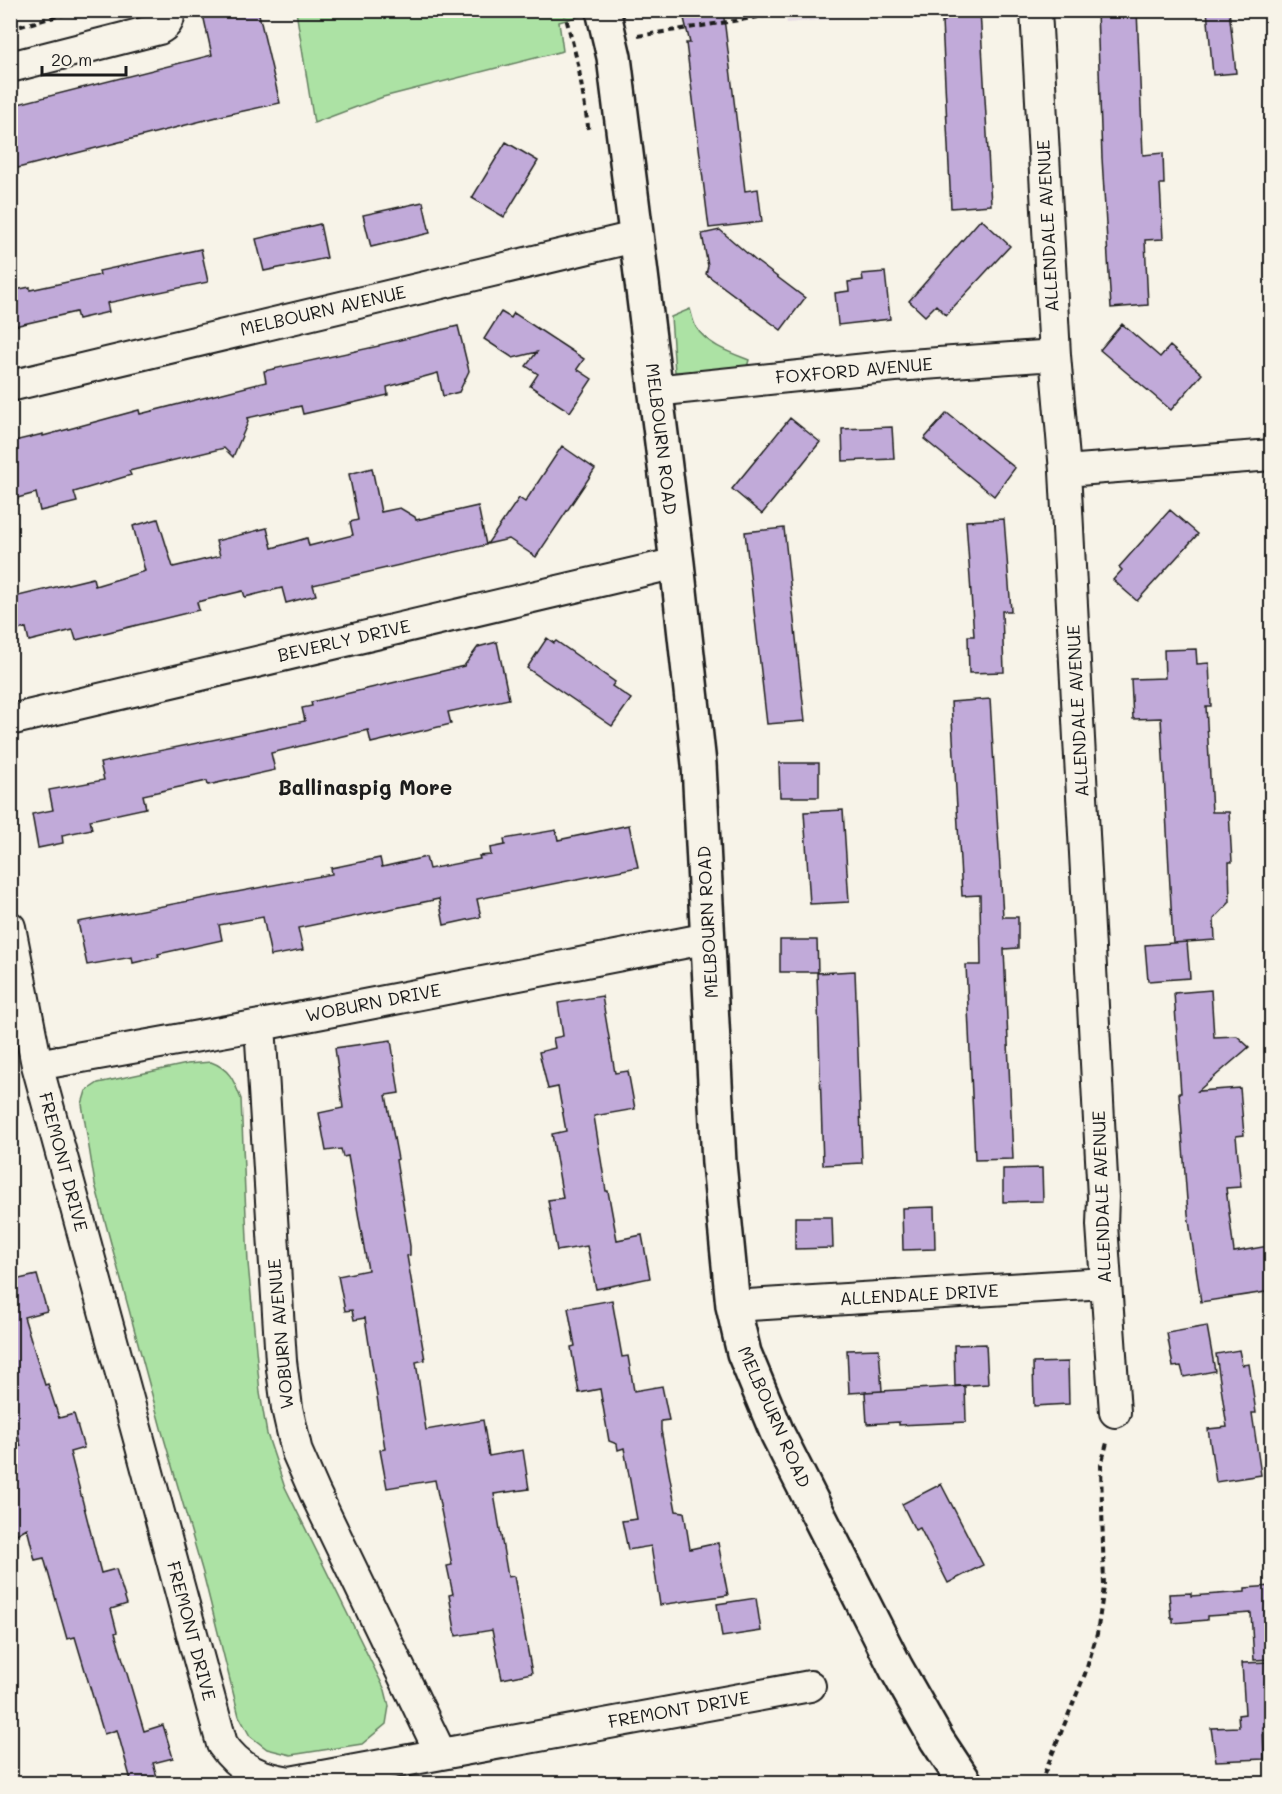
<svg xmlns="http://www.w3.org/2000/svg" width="1282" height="1794" font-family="Mali,sans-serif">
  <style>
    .built { fill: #e7dde4 }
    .green { fill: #ace2a4; stroke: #647f60; stroke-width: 1.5 }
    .building { fill: #c1aad9; stroke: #1c1c1c; stroke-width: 1.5 }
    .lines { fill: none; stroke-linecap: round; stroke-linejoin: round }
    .minor-casing { stroke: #1c1c1c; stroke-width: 34 }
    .tertiary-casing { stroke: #1c1c1c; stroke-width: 38 }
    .path { stroke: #1c1c1c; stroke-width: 4; stroke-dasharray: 6 4.5; stroke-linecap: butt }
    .minor { stroke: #f7f3e8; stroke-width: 30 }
    .tertiary { stroke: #f7f3e8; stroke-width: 33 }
    .labels { text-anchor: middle; stroke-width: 4.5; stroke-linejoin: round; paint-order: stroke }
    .street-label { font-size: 18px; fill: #1c1c1c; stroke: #f7f3e8 }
    .quarter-label { font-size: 21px; font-weight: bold; fill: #1c1c1c; stroke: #f7f3e8 }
  </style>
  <rect width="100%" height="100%" fill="#f7f3e8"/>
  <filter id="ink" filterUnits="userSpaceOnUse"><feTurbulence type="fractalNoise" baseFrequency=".0167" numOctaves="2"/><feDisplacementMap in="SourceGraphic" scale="12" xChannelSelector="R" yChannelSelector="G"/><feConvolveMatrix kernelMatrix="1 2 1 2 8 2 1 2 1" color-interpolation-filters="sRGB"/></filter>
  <g filter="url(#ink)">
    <path class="built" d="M784,10H918V11L787,23Z"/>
    <path class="green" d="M582,11L583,15L559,22L563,51L383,97L314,123L296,11Z
      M690,309C692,315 693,322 696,327C707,345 731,353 749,360L747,367L675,372L671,317Z
      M211,1062C230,1069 234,1081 241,1099L248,1263L260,1393L267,1434L284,1485L385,1690L389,1706L386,1724L362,1744L291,1755L267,1749L250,1736L239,1716L203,1573L161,1428L95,1184L82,1104L86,1091L98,1083L187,1064Z"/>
    <path class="building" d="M202,10H258L280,103L225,115L10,170V106L212,55Z
      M682,10H723L745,191L758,189L762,222L709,228L686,43H690Z
      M944,10H980L991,205L951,208L942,21H945Z
      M1097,10H1137L1143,155L1163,153L1164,184H1160L1163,239L1145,240L1148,305L1111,308L1102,158Z
      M1207,10H1229L1236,73L1213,75Z
      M506,142L538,161L504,217L472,198Z
      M423,202L430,233L371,247L363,215Z
      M981,219L1010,246L946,315L936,305L925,316L909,301Z
      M320,224L327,258L264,271L256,239Z
      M720,230L756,261L805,298L781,330L706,274L708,266L702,234Z
      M201,249L208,282L107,303L109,312L78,319L76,312L10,327V291L30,287V290L100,275L99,271Z
      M885,272L890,319L838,325L835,293L849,291L848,282L863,280L862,274Z
      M501,312L511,318L514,313L584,359L577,369L592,379L570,412L530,386L538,374L526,366L537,352L513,358L484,339Z
      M1122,324L1160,357L1170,346L1202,374L1171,410L1100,350Z
      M458,326L469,371L459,392L443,396L438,373L387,387L388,395L303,414L301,406L247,418L248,422L233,457L224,448L129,471L131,475L74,492L77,502L40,511L36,493L10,500V442L43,434V436L139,410L140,414L266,382L264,371L379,346V345Z
      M947,413L1015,468L994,496L924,439Z
      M790,418L820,442L762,514L732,489Z
      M892,427L894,459L843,461L842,429Z
      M562,446L595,469L536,557L509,539L487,544L519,498L525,502Z
      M372,468L381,512L400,508L415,517L416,520L478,506L486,545L313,585L316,595L286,603L282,588L245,597L243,591L197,602L199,610L76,640L73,630L29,641L26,628L10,632V598L93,578L95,586L145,571L133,526L158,519L173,567L220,556L216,541L267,528L272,548L307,538L309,546L353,535L350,522L358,520L349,474Z
      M1170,510L1198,534L1137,601L1113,580L1122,570L1119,567Z
      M1004,519L1011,611H1002L1004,672L969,673L968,636H974L966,521Z
      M784,528L805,721L767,724L745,532Z
      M547,638L554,643L556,641L615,682L612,686L631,699L612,726L527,668Z
      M497,642L509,699L448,712L451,724L371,743L368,730L271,753L275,770L208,785L207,781L143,795L146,808L90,820L92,829L62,835L63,843L38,848L32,814L53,810L49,790L104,780L100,763L305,721L302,708L312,706L311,702L464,666L478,647Z
      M1196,649L1197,664L1209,663L1211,706H1206L1212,812H1229L1232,862H1229L1230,902L1214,919L1215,940L1173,943L1161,718L1133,719L1131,679L1165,678L1164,650Z
      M990,699L1003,917H1018V948L1004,949L1013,1159L975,1160L966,965H981L980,895L962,896L951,702Z
      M779,763H819V797H780Z
      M843,810L849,902L810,904L804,812Z
      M629,825L638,867L477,899L481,917L444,925L439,899L298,928L303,950L271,956L263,917L219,925L222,940L158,954L159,957L133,963L132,957L87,965L78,922L332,874L331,868L380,858L382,867L426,857L429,869L480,859L479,856L491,855L490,848L505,845L504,839L556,830L558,840Z
      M780,940H817L818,972H780Z
      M1187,942L1190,978L1148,981L1145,945Z
      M855,971L862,1163L823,1165L817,973Z
      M1211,990L1214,1037L1237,1036L1249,1047L1198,1091L1240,1088L1244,1135L1236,1136L1241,1187L1226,1188L1234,1252L1268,1246L1272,1268V1291L1201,1302L1188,1214L1179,1093H1181L1174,993Z
      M602,996L615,1073L628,1071L635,1109L594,1116L606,1191H608L617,1240L642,1235L650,1278L596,1289L587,1246L557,1251L548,1200L563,1198L552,1134L566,1131L558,1087L548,1089L539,1052L555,1048L553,1038L563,1036L558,1003Z
      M391,1040L399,1093L386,1095L398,1159L396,1160L410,1246V1255L407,1256L425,1360L416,1362L426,1430L483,1420L489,1456L523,1450L529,1489L494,1494L508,1577L514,1576L532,1673L502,1679L492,1630L456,1636L449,1595L453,1594L447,1566L452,1565L435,1480L387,1488L380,1450L385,1449L365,1318L354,1320L352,1310L345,1311L338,1276L368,1270L348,1156L343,1157L341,1149L326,1151L319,1113L343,1108L335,1048Z
      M1042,1168L1043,1201L1003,1202V1169Z
      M934,1207L935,1249L903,1250L902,1208Z
      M795,1217H832L833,1248L795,1249Z
      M37,1275L47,1311L24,1317L45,1385L48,1384L59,1418L74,1414L84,1448L70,1452L101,1573L116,1569L127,1604L111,1609L117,1632L115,1633L144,1731L163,1725L173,1758L153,1763L159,1784H132L117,1730L104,1734L75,1637L67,1639L44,1558L35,1560L27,1528L10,1538V1449L21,1446L10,1409V1281Z
      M612,1300L622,1357L628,1356L634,1391L662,1386L669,1420L661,1421V1430L676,1511L684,1512L690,1549L718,1543L728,1595L660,1605L651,1546L628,1550L622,1521L637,1519L624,1448L618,1450L617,1444L609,1441L600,1389L579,1393L571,1347L575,1346L568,1308Z
      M1207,1326L1215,1371L1184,1377L1181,1366L1173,1367L1167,1333Z
      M986,1344L988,1384L955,1386L954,1345Z
      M879,1349L882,1391L849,1393L847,1350Z
      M1239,1350L1242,1365L1249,1364L1256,1413H1252L1261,1475L1216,1482L1208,1429L1227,1427L1216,1354Z
      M1068,1362L1069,1404L1034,1406L1033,1363Z
      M965,1386L966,1422L899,1425V1422L867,1424L865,1392Z
      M941,1484L983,1565L948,1583L920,1528L915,1530L902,1504Z
      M1272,1586V1659L1254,1660L1251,1613L1207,1616V1620L1173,1623V1618H1171L1169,1594L1191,1593V1596L1245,1592V1588Z
      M756,1598L761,1631L722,1637L717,1604Z
      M1272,1662V1726L1263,1727L1264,1759L1216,1761L1211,1728L1239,1727L1238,1715L1245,1714L1242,1663Z"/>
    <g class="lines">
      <defs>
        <path id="minor" d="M1036,10L1055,355L1065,471L1103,1197L1102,1225L1115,1412
          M10,67L159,29C167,25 170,19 169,10
          M10,386L635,237
          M654,391L895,366L1055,355
          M1065,471L1272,455
          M10,720L677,563
          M10,927L37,1065L222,1744C239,1769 260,1778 290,1782L810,1686
          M260,1025L281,1361L287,1408L297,1452L315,1493L441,1754
          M37,1065L271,1023L709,938
          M733,1306L1105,1283"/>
        <path id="tertiary" d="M603,10L614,57L677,563L699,764L719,1163L733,1306L744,1353L778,1435L896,1668L937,1740L966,1784"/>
      </defs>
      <use href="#minor" class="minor-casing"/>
      <use href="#tertiary" class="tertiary-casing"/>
      <path class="path" d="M564,10L578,64L589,132
        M10,29L80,10
        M638,36L803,10
        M1040,1784L1085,1674L1097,1634L1104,1587L1101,1465L1108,1439"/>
      <use href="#minor" class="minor"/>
      <use href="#tertiary" class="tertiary"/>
    </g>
  </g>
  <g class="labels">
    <g class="street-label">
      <text transform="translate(1048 226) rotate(-93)" y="6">ALLENDALE AVENUE</text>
      <text transform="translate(323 311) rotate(-13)" y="6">MELBOURN AVENUE</text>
      <text transform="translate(854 371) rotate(-5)" y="6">FOXFORD AVENUE</text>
      <text transform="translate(661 439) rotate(83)" y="6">MELBOURN ROAD</text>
      <text transform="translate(344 641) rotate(-13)" y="6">BEVERLY DRIVE</text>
      <text transform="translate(1078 711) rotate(-93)" y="6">ALLENDALE AVENUE</text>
      <text transform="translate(708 922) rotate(-93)" y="6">MELBOURN ROAD</text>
      <text transform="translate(373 1003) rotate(-11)" y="6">WOBURN DRIVE</text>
      <text transform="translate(63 1162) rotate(75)" y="6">FREMONT DRIVE</text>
      <text transform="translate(1102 1197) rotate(-92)" y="6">ALLENDALE AVENUE</text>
      <text transform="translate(919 1295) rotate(-3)" y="6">ALLENDALE DRIVE</text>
      <text transform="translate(281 1334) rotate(-95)" y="6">WOBURN AVENUE</text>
      <text transform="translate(774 1417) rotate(66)" y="6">MELBOURN ROAD</text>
      <text transform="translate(191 1631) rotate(75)" y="6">FREMONT DRIVE</text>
      <text transform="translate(679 1710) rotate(-10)" y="6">FREMONT DRIVE</text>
    </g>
    <g class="quarter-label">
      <text x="365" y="795">Ballinaspig More</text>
    </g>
  </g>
  <rect width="1282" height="1794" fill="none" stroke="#f7f3e8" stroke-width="36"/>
  <rect x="18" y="18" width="1246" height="1758" fill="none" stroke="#1c1c1c" stroke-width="2" filter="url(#ink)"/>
  <path d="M42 66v9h84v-9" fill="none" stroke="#1c1c1c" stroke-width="3"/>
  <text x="51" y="66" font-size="18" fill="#1c1c1c" stroke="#f7f3e8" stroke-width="4.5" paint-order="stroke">20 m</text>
</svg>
